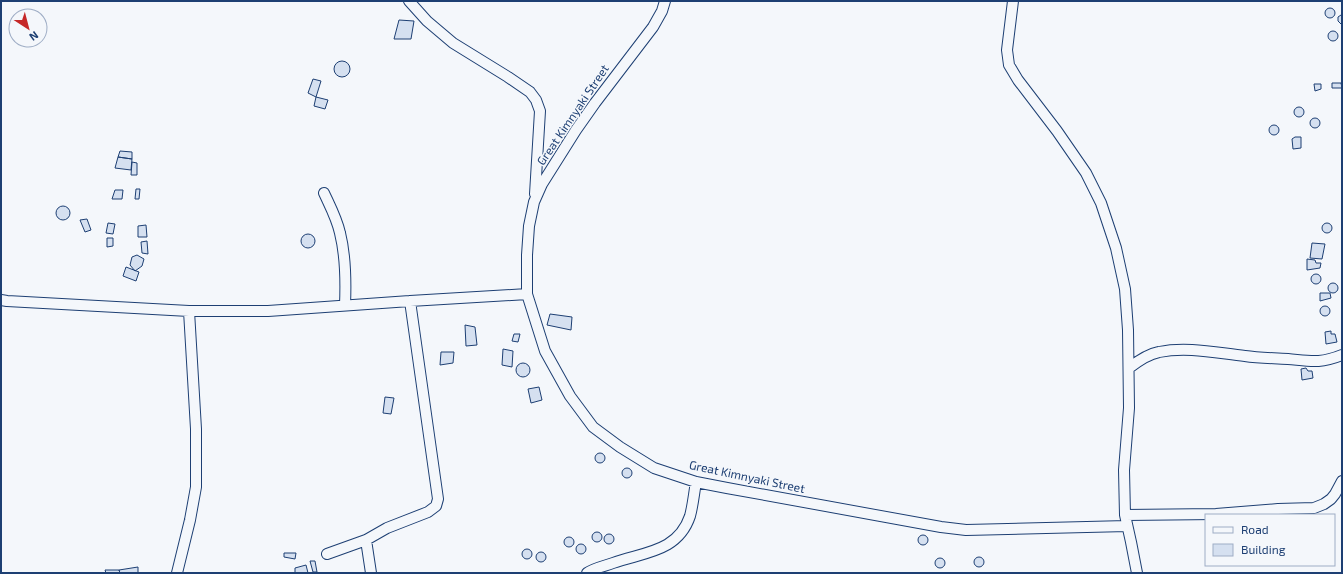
<svg xmlns="http://www.w3.org/2000/svg" width="1343" height="574" font-family="'Exo 2',sans-serif">
  <style>
    .building { fill: #d5e0f0; stroke: #1d3f73 }
    .lines { fill: none; stroke-linecap: round; stroke-linejoin: round }
    .street-casing { stroke: #1d3f73; stroke-width: 12 }
    .street { stroke: #f4f7fb; stroke-width: 10 }
    .labels { text-anchor: middle; stroke-width: 3; stroke-linejoin: round; paint-order: stroke }
    .street-label { font-size: 12px; fill: #1d3f73; stroke: #f4f7fb }
  </style>
  <rect width="100%" height="100%" fill="#f4f7fb"/>
  <path class="building" d="M1325 13a5 5 0 1 1 10 0a5 5 0 1 1-10 0Z
    M1341,15H1342V25L1338,21V17Z
    M399,20L414,21L411,39H394Z
    M1328 36a5 5 0 1 1 10 0a5 5 0 1 1-10 0Z
    M334 69a8 8 0 1 1 16 0a8 8 0 1 1-16 0Z
    M313,79L321,81L316,97L308,93Z
    M1332,83H1341L1342,88H1332Z
    M1314,84H1321V89L1315,91Z
    M316,97L328,100L325,109L314,106Z
    M1294 112a5 5 0 1 1 10 0a5 5 0 1 1-10 0Z
    M1310 123a5 5 0 1 1 10 0a5 5 0 1 1-10 0Z
    M1269 130a5 5 0 1 1 10 0a5 5 0 1 1-10 0Z
    M1295,137H1301V148L1293,149L1292,139Z
    M120,151L132,152V159L118,157Z
    M118,157L132,159L131,170L115,168Z
    M132,162L137,163V175H131Z
    M136,189H140L139,199H135Z
    M115,190H123L122,199H112Z
    M56 213a7 7 0 1 1 14 0a7 7 0 1 1-14 0Z
    M87,219L91,230L85,232L80,220Z
    M1322 228a5 5 0 1 1 10 0a5 5 0 1 1-10 0Z
    M108,223L115,224L113,234L106,233Z
    M146,225L147,237H138V226Z
    M301 241a7 7 0 1 1 14 0a7 7 0 1 1-14 0Z
    M107,238H113V246L107,247Z
    M147,241L148,254L142,253L141,242Z
    M1312,243L1325,244L1322,259L1310,258Z
    M137,255L144,259L142,266L135,271L130,265L132,257Z
    M1307,259L1315,260L1316,263H1321L1320,268L1307,270Z
    M126,267L139,272L136,281L123,276Z
    M1311 279a5 5 0 1 1 10 0a5 5 0 1 1-10 0Z
    M1328 288a5 5 0 1 1 10 0a5 5 0 1 1-10 0Z
    M1320,293H1330L1331,298L1320,301Z
    M1320 311a5 5 0 1 1 10 0a5 5 0 1 1-10 0Z
    M550,314L572,317L571,330L547,325Z
    M465,325L475,327L477,345L466,346Z
    M1331,331V334H1335L1337,342L1326,344L1325,332Z
    M514,334H520L518,342L512,341Z
    M503,349L513,351L512,367L502,365Z
    M441,352H454L453,363L440,365Z
    M516 370a7 7 0 1 1 14 0a7 7 0 1 1-14 0Z
    M1306,368L1308,371H1312L1313,378L1302,380L1301,369Z
    M539,387L542,400L531,403L528,389Z
    M385,397L394,398L391,414L383,413Z
    M595 458a5 5 0 1 1 10 0a5 5 0 1 1-10 0Z
    M622 473a5 5 0 1 1 10 0a5 5 0 1 1-10 0Z
    M592 537a5 5 0 1 1 10 0a5 5 0 1 1-10 0Z
    M604 539a5 5 0 1 1 10 0a5 5 0 1 1-10 0Z
    M918 540a5 5 0 1 1 10 0a5 5 0 1 1-10 0Z
    M564 542a5 5 0 1 1 10 0a5 5 0 1 1-10 0Z
    M576 549a5 5 0 1 1 10 0a5 5 0 1 1-10 0Z
    M522 554a5 5 0 1 1 10 0a5 5 0 1 1-10 0Z
    M536 557a5 5 0 1 1 10 0a5 5 0 1 1-10 0Z
    M284,553H296L295,559L284,557Z
    M974 562a5 5 0 1 1 10 0a5 5 0 1 1-10 0Z
    M935 563a5 5 0 1 1 10 0a5 5 0 1 1-10 0Z
    M310,561H315L317,572H313Z
    M306,565L308,573H295V568Z
    M138,567V573H120L119,570Z
    M105,570H119L120,573H106Z"/>
  <g class="lines">
    <defs>
      <path id="street" d="M409,1L427,21L453,43L508,77L530,92L536,100L540,111L535,194
        M665,1L662,11L653,27L595,103L576,130L542,184L534,202L529,226L527,255V294L545,351L570,396L593,427L620,447L654,468L696,482L727,488L941,527L966,530L1127,526
        M1013,1L1007,50L1009,65L1018,80L1057,131L1086,173L1101,203L1116,248L1125,289L1128,330L1129,408L1124,470L1125,515L1131,542L1137,573
        M324,193C330,206 337,219 340,233C346,257 346,281 345,305
        M1,300L7,301L189,311H268L410,301L527,294
        M1129,368C1138,361 1148,354 1159,352C1187,346 1217,353 1245,356C1259,358 1274,358 1288,359C1310,361 1320,364 1342,355
        M1125,515L1216,514L1278,509L1314,508L1324,504L1331,499L1335,494L1342,481
        M366,540L371,573
        M327,554L366,540L387,528L428,512L436,506L438,499L410,301
        M177,573L190,520L196,487V429L189,311
        M587,573C594,568 605,566 613,563C644,552 678,552 690,516C693,505 694,493 696,482"/>
    </defs>
    <use href="#street" class="street-casing"/>
    <use href="#street" class="street"/>
  </g>
  <g class="labels">
    <g class="street-label">
      <text transform="translate(573 115) rotate(-56)" y="4">Great Kimnyaki Street</text>
      <text transform="translate(747 477) rotate(12)" y="4">Great Kimnyaki Street</text>
    </g>
  </g>
  <rect width="1343" height="574" fill="none" stroke="#1d3f73" stroke-width="4"/>
  <rect x="1205" y="514" width="130" height="52" fill="#f4f7fb" stroke="#9eadc5"/>
  <rect x="1213" y="527" width="20" height="6" fill="#f4f7fb" stroke="#9eadc5"/>
  <text x="1241" y="534" font-size="12" fill="#1d3f73">Road</text>
  <rect x="1213" y="544" width="20" height="12" fill="#d5e0f0" stroke="#9eadc5"/>
  <text x="1241" y="554" font-size="12" fill="#1d3f73">Building</text>
  <g transform="translate(28 28) rotate(144)"><circle r="19" fill="#f4f7fb" stroke="#9eadc5"/>
  <path d="M0-3L7 15L0 10L-7 15Z" fill="#c62828"/>
  <text y="-6" font-size="11" font-weight="bold" text-anchor="middle" fill="#1d3f73">N</text>
  </g>
</svg>
